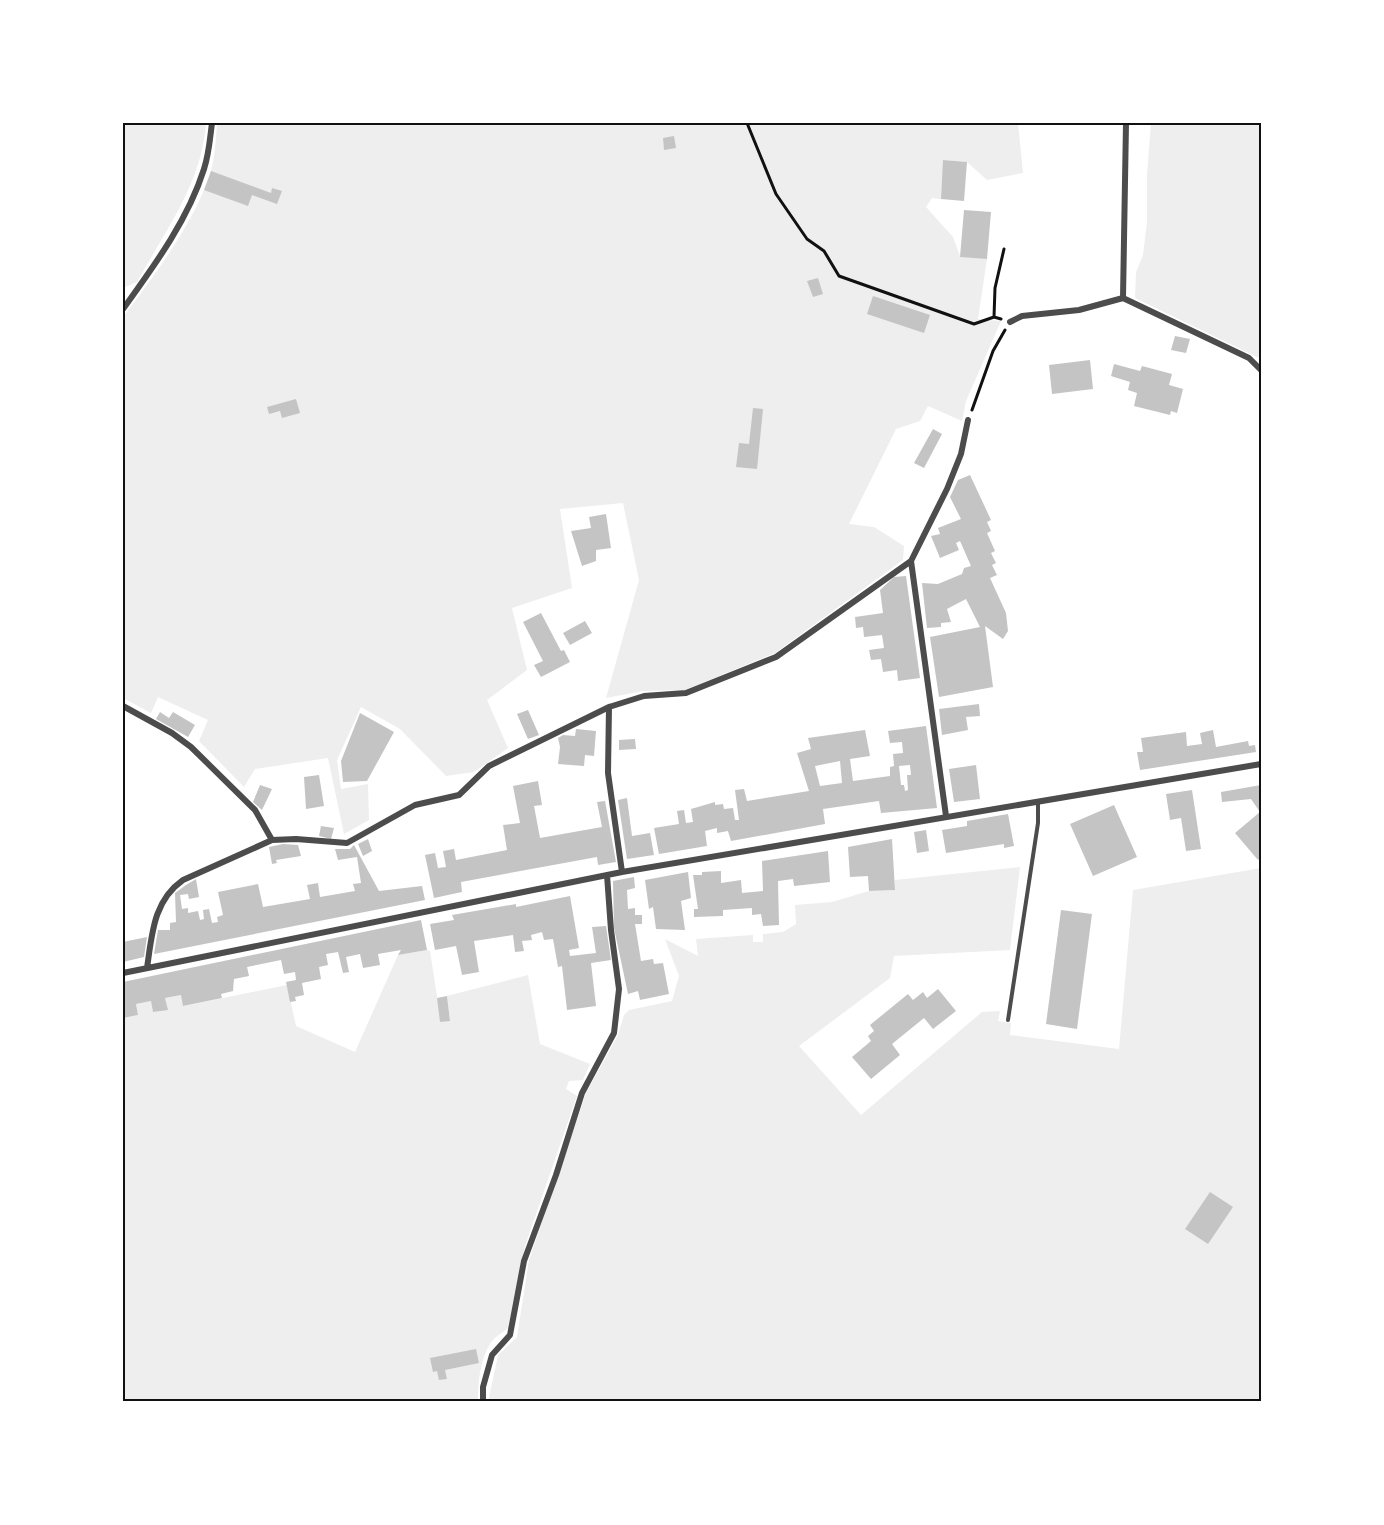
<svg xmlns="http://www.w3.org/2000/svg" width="1384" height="1525" font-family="'Open Sans',sans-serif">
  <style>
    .green { fill: #eee }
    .building { fill: #c4c4c4; fill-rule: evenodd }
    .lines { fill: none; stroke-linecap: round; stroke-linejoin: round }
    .path { stroke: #111; stroke-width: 3 }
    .service { stroke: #4c4c4c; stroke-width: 4 }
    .minor { stroke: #4c4c4c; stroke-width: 6 }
    .neatline { fill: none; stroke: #111; stroke-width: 2 }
  </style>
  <rect width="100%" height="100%" fill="#fff"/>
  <path class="green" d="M123,123H206C202,183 165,231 137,282L123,288Z
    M217,123H1018L1023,173L987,180L967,162L944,160L941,199L932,198L926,207L953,237L960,256L987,259L978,319L1001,321L966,401L962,421L928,406L920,421L896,429L849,524L874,527L904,546L903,560L775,653L685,690L643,691L606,698L639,580L623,503L560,509L572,588L512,608L527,670L487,700L508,748L474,772L446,776L400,729L361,707L337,760L341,789L368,784L369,820L344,834L328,758L255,769L244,787L199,741L208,720L158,697L151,713L123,698V317C154,276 194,223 210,174C215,158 216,139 217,123Z
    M1151,123H1261V359L1135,298L1136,272L1143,255L1147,222V175Z
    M1020,867L1010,950L894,956L890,978L799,1046L861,1115L982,1012L1000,1011L998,1021L1011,1023L1010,1035L1119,1049L1133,890L1261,868V1402H488L498,1355L517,1337L529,1260L586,1093L618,1035L624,1015L629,1010L672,1001L679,976L665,939L698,956L696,939L753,935V942H763V934L783,932L796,924L795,905L832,902L869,891L895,890V880Z
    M427,950L430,951L441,1022L450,1020L447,996L528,975L540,1044L590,1064L583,1080L569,1081L566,1089L577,1096L525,1246L508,1328C504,1332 496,1336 493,1340C480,1356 478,1383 478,1402H123V1018L138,1015L136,1004L151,1001L153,1012L167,1009L165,998L181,995L184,1006L287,985L296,1026L355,1052L398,955Z"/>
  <path class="building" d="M674,136L676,148L664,150L663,138Z
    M943,160L967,162L964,201L941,199Z
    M211,171L271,193L272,188L282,191L277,204L252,195L248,206L204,190Z
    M964,210L991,212L987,259L960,257Z
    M818,278L823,294L813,297L807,281Z
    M873,296L930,315L924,333L867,314Z
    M1175,336L1190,339L1186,353L1171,350Z
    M1090,360L1093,389L1052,394L1049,365Z
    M1114,364L1140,371L1142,366L1172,374L1169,385L1183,389L1177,413L1171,411L1170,415L1134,406L1137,393L1128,390L1130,382L1111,376Z
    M296,399L300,413L282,418L280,411L269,414L267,407Z
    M753,408L763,409L757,469L736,467L739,443L749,444Z
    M933,429L942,434L924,468L914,463Z
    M970,475L991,520L987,522L991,531L987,533L995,551L991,553L996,563L992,565L997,575L990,578L1006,613L1008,631L1003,639L985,626L993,687L939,697L930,637L980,627L966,599L947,609L951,622L941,623V627L927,628L922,583L938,584L962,574L964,568L971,566L960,541L956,543L959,550L940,558L931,536L940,534L938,528L961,519L950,497L958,480Z
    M606,514L611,548L596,550V561L582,566L571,531L591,528L589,517Z
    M906,576L920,678L898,681L897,670L883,672L881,659L871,660L869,650L884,648L882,635L864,637L863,627L856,628L855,617L883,613L880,590L894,577Z
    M541,613L561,651L564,650L570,662L541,677L534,665L543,661L523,622Z
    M585,621L592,633L570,645L563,633Z
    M979,704L980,716L966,717L968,730L942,735L939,709Z
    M528,710L539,735L528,739L517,714Z
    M160,712L169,718L173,712L195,725L188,737L156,719Z
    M360,713L394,732L367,781L343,782L341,761Z
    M926,726L937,808L881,813L879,801L823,809L825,824L731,841L728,831L717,833V828L705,831L707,846L659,854L654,828L679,824L677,811L684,810L686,823L693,822L691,809L715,802V805L723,804L724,809L733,808L735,820H739L735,790L744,789L747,801L809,791L797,753L811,749L808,738L865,730L870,756L850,759L853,781L890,776V767L894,766L893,754L903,753L902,742L890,743L888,731ZM840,761L842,783L820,786L815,766ZM910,765L911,775H907L908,790L905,791L904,785H901L899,766Z
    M576,729L596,731L594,756L585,755L584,766L558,764L560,747L558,738L563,735L575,736Z
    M1213,730L1216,747L1248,741L1249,746L1255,745L1256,752L1140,770L1137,752H1143L1141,738L1186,732L1187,746L1202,744L1200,733Z
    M635,739L636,749L619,750V740Z
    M976,765L980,799L954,802L949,769Z
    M319,775L324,806L306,809L304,777Z
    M538,781L542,805L534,806L540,838L602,827L597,802L605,801L616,862L598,865L597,857L461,882L462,892L434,898L425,855L435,853L438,868L446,867L443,851L454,849L456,860L507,850L503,825L520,823L513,786Z
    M260,785L272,789L262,810L253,802Z
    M1261,785V857L1258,860L1235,833L1260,812L1251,799L1222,802L1221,792Z
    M1192,790L1201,849L1186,851L1181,818L1170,820L1166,794Z
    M627,798L632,836L650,833L654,855L627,859L618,800Z
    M1114,805L1137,857L1093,876L1070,824Z
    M1008,814L1014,846L1004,848V844L946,853L942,830L967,826V821Z
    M321,826L334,828L331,839L319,836Z
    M926,830L929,851L917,853L914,832Z
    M368,839L372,851L363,856L358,844Z
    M892,839L895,890L869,891L868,876L850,877L848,847Z
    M283,844L298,845L301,856L276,860L277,863L272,864L269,847Z
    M354,845L379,891L422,886L425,900L154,954L158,930H170V923L176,922L175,893L186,885L196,879L199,897L189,899L188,894L180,895L182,909L188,908V913L198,911L200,920L204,919L203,910L209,909L212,923L218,922L217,917L223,915L218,892L258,884L263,907L310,899L307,885L318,883L320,897L355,891L353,884L361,883L357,857L338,860L335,849H350Z
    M828,851L830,882L794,886L793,879L778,881L779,925L763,926L761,914L752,915V908L723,910V916L694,917V909H698L693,875H702V872L721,871V883L741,880L742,893L763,891L762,861Z
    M688,872L691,898L681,901L685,930L656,929L653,907L649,909L645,880Z
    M634,877L635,888L627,890L628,909L635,908V915H642V924H635L641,961L653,959L654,964L663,963L669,994L640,1000L638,991L628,994L614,928L613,881Z
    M570,896L579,948L569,950L570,956L596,953L592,927L606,926L611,960L591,963L596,1006L567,1010L562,966L558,967L553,939L544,940L542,932L531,935L532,940L522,941L524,951L515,952L513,935L474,941L479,972L462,975L456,946L435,950L430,924L454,920L452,915L516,904V907Z
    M1061,910L1092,914L1077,1029L1046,1024Z
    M421,920L427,950L398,955L401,950L378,954L380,965L363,968L360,954L346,957L349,972L343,973L338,952L326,954L328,965L319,967L321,979L302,983L304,995L295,997L296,1001L290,1002L286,982L296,980L295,972L284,974L281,960L247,967L249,976L234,979L233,991L221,994L222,998L183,1006L181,995L165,998L168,1010L153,1012L151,1001L136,1004L138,1015L123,1018V982Z
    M147,937L144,957L123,962V942Z
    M938,989L956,1011L933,1029L924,1018L892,1044L900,1055L871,1079L852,1057L871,1041L868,1036L874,1031L870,1025L908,994L913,1000L923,992L927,998Z
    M447,996L450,1021L440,1022L437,998Z
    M1210,1192L1233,1207L1208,1244L1185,1229Z
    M476,1349L479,1363L445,1370L447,1379L439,1380L437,1371L433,1372L430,1358Z"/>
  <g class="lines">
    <path class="path" d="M747,123L776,194L807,239L824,251L839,276L974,324L994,317L1001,319
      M994,317L995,288L1004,249
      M972,410L993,351L1005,330"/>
    <path class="service" d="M1008,1020L1038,823V801"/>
    <path class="minor" d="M1123,298L1126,123
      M123,309C154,266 188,220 204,169C209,154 210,138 212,123
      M1010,322L1022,316L1079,310L1123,298L1249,358L1261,370
      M911,561L946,816
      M123,706L172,733L191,747L255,810L272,840
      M622,872L608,773L609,707L644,696L686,693L776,657L911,561L947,489L961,454L968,420
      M147,968C152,935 153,901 183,880L272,840L296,839L347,843L415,805L459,795L489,766L609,707
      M123,973L622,872L1261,764
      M483,1402V1387L492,1355L510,1335L524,1261L556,1175L582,1093L614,1033L619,989L611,930L607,875"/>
  </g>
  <rect width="1384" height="1525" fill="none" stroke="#ffffff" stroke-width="249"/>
  <rect x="124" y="124" width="1136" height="1276" class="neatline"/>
</svg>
